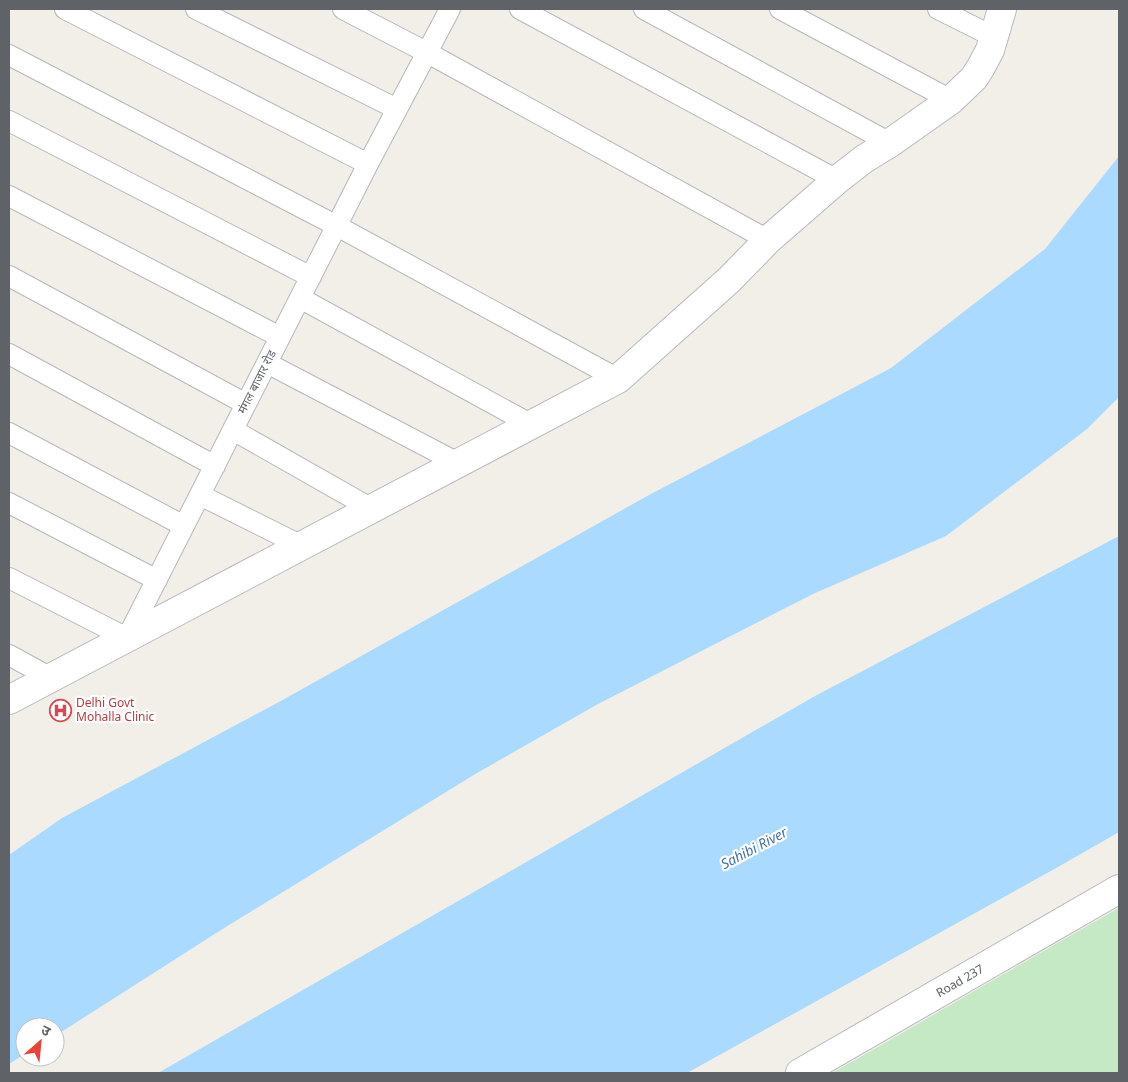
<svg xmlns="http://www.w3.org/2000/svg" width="1128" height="1082" font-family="'Noto Sans','Noto Sans Devanagari',sans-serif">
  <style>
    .green { fill: #c5e8c5 }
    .water { fill: #aadaff }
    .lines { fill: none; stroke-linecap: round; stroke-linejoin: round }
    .street-casing { stroke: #b5b8bc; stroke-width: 22 }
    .secondary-casing { stroke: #b6babf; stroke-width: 30 }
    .street { stroke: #fff; stroke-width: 20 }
    .secondary { stroke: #fff; stroke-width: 28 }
    .labels { text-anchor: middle; stroke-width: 4.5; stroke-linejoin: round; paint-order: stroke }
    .street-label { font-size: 12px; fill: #5f6368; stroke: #fff }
    .health-label { font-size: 12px; fill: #be3a42; stroke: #fff; text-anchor: start }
    .water-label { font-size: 14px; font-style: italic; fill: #4174aa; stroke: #fff }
  </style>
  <rect width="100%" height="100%" fill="#f1efe8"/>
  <path class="green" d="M1119,908V1073H832C928,1019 1023,962 1119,908Z"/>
  <path class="water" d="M1119,156V397L1087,429L946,536L813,594L598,704L477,773L221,930L55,1036V1027H25V1054L9,1064V855L62,818L279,702L649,495L891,368L1045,249Z
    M1119,536V832L1058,867L687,1073H158L535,857L815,696Z"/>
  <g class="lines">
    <defs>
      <path id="street" d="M65,9L368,164
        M196,9L397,109
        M343,9L428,53L768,240
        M520,9L837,180
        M644,9L890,143
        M780,9L951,100
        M938,9L994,37
        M9,55L337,226L618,379
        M9,121L311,277
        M9,196L280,337
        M9,276L246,404
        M300,298L532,425
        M9,354L215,466
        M267,363L458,463
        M233,430L372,509
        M9,433L184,526
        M200,495L302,546
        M9,503L157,580
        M9,578L127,638L368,164L450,9
        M9,655L51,678"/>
      <path id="secondary" d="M9,700L618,379L729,280L768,240L837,180L864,159L890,143L951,100L974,78L981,67L990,50L1002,9
        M800,1073L1119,889"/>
    </defs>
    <use href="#street" class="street-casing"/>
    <use href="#secondary" class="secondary-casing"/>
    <use href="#street" class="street"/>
    <use href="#secondary" class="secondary"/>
  </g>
  <defs>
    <symbol id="hospital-ring" viewBox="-11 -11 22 22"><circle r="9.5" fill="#fff" stroke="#e0444e" stroke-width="1.5"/><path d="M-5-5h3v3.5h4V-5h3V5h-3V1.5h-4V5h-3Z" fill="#e0444e"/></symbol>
  </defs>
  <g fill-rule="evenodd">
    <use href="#hospital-ring" x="48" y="698" width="25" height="25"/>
  </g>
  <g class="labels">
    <g class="street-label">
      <text transform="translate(257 382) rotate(-63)" y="4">मंगल बाजार रोड</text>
      <text transform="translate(960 981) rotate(-30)" y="4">Road 237</text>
    </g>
    <g class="health-label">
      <text x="76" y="707">Delhi Govt<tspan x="76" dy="14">Mohalla Clinic</tspan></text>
    </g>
    <g class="water-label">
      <text transform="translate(754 848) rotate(-28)" y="5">Sahibi River</text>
    </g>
  </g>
  <rect width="1128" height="1082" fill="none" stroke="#5f6368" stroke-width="20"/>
  <g transform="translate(40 1042) rotate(27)"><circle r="24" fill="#ffffff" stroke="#bfc1c3"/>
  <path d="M0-4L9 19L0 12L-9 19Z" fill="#ea4335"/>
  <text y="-8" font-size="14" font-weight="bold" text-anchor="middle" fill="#5f6368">उ</text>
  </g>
</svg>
